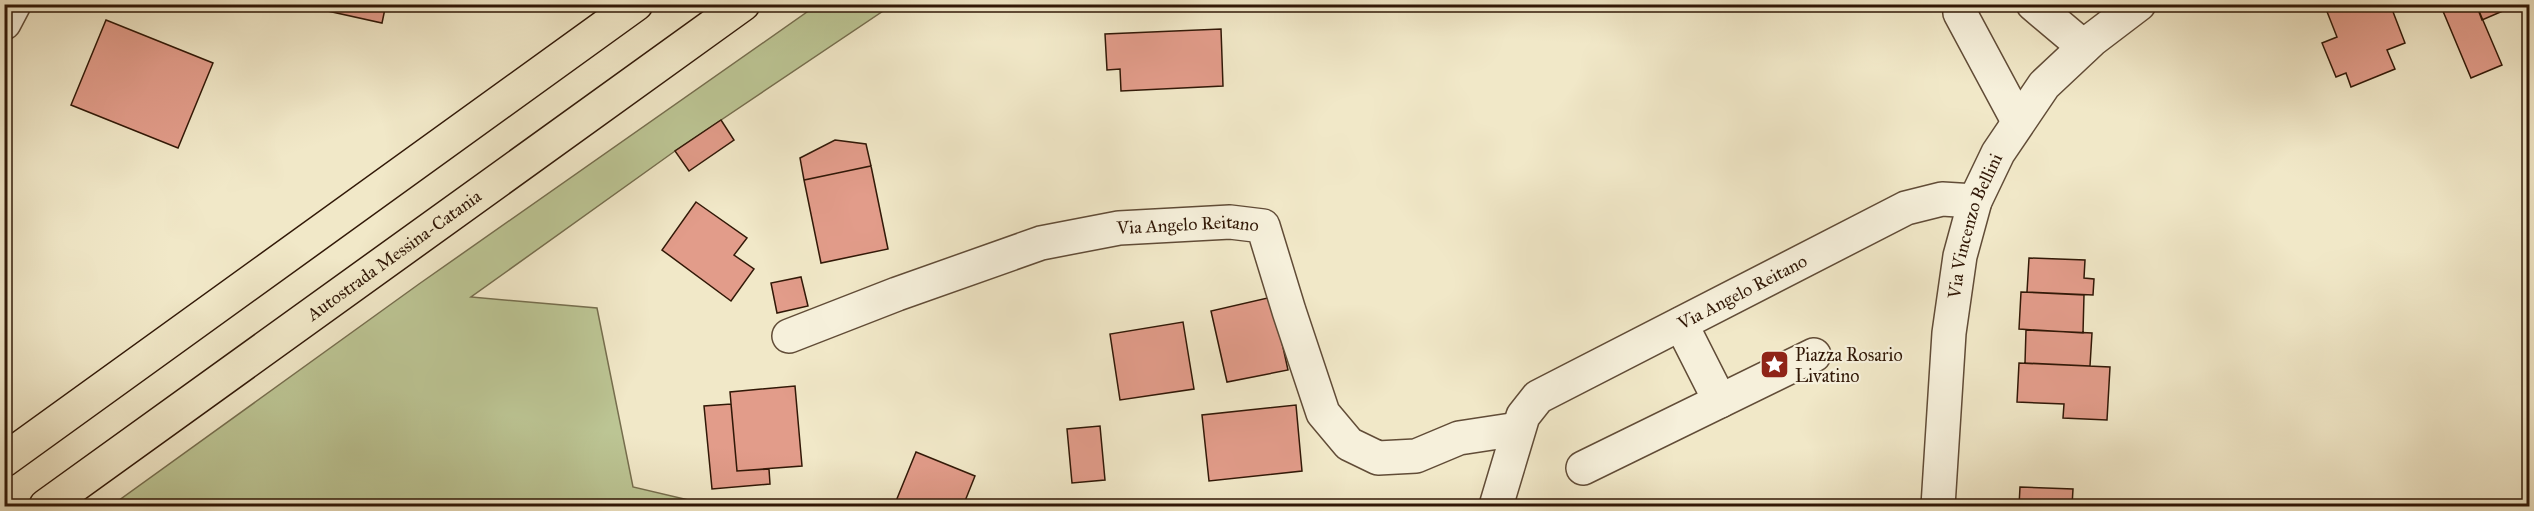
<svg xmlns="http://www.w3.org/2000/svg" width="2534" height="511" font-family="'IM FELL Great Primer',serif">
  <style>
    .green { fill: #bcc594; stroke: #766e4e; stroke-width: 1.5 }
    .building { fill: #e29c8a; stroke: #311807; stroke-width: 1.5 }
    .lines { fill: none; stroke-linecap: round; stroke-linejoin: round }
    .minor-casing { stroke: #614c37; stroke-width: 36 }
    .tertiary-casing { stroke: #614c37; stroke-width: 36 }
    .motorway-casing { stroke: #311807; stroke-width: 36 }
    .minor { stroke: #f6f0db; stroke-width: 33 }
    .tertiary { stroke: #f6f0db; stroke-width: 33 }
    .motorway { stroke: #f1e8c8; stroke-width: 33 }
    .labels { text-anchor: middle; stroke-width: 4.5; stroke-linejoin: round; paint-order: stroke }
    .street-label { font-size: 18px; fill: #311807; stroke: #f6f0db }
    .poi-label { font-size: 18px; fill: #311807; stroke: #f6f0db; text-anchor: start }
  </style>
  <rect width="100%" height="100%" fill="#f1e8c8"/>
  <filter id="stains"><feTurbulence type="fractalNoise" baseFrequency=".00333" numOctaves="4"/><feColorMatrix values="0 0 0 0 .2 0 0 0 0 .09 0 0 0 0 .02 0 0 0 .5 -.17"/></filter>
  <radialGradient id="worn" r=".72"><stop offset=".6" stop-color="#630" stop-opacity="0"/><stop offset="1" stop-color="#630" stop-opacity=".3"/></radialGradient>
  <path class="green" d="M817,5H892L675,151L471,297L597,308L633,487L714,506H111L419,284Z"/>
  <path class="building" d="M296,4H386L382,23Z
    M2324,4H2390L2405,43L2387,50L2395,69L2351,87L2346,73L2336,77L2322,43L2337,37Z
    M2440,4H2476L2502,65L2471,78Z
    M2476,4H2519L2482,20Z
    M106,20L213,63L178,148L71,105Z
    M1221,29L1223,86L1121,91L1120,69L1107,70L1105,34Z
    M721,120L734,140L689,171L675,151Z
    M835,140L866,144L871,166L804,180L800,158Z
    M871,166L888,249L821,263L804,180Z
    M696,202L747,238L734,255L754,269L731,301L662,250Z
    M2029,258L2085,260L2084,278L2094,279L2093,295L2027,292Z
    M801,277L808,306L777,313L771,283Z
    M2021,292L2084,295L2083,333L2019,329Z
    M1272,297L1288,370L1227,382L1211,311Z
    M1183,322L1194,389L1120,400L1110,334Z
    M2026,330L2092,333L2090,366L2025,363Z
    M2019,363L2110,367L2107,420L2063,418L2064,404L2017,402Z
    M795,386L802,466L737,471L730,392Z
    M731,404L737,471L769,469L770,484L712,489L704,406Z
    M1296,405L1302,471L1209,481L1202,415Z
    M1100,426L1105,480L1072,483L1067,429Z
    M916,452L975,476L963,506H894Z
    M2020,487L2073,489L2072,506H2019Z"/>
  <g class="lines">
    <defs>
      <g id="minor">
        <path d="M1964,4L1960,13L2018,121"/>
        <path d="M2033,4L2084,47"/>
        <path d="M1681,324L1720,401"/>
        <path id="s1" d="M789,336L897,294L1041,243L1119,228L1230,222L1263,226L1289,311L1323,413L1349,444L1378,458L1416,456L1459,438L1518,429"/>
        <path d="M1583,468L1814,355"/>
      </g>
      <g id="tertiary">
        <path d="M4,23L14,4"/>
        <path id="s2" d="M1496,506L1523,416L1538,397L1906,208L1942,199L1975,201"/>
        <path id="s3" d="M1938,506L1949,333L1960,256L1975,201L1998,153L2044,85L2093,39L2139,4"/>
      </g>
      <g id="motorway">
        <path d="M4,460L636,4"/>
        <path id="s4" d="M46,506L743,4"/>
      </g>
    </defs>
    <use href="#minor" class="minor-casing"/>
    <use href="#tertiary" class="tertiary-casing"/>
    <use href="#motorway" class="motorway-casing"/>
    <use href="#minor" class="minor"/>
    <use href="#tertiary" class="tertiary"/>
    <use href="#motorway" class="motorway"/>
  </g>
  <defs>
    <symbol id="sight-square" viewBox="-11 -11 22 22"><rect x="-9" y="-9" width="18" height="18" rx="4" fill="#8f2418" stroke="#f6f0db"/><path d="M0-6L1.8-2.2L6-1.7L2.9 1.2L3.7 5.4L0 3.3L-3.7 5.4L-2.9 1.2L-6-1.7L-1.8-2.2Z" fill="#fff"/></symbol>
  </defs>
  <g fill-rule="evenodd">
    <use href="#sight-square" x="1758" y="348" width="33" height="33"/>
  </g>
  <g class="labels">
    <g class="street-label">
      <text dy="6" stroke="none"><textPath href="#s3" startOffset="284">Via Vincenzo Bellini</textPath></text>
      <text dy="6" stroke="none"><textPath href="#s1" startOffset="417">Via Angelo Reitano</textPath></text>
      <text dy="6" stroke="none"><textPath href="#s4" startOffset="429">Autostrada Messina-Catania</textPath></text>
      <text dy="6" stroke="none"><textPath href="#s2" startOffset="348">Via Angelo Reitano</textPath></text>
    </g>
    <g class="poi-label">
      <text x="1795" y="361">Piazza Rosario<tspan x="1795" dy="21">Livatino</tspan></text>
    </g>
  </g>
  <rect width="2534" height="511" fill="none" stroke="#f1e8c8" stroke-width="24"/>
  <rect x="6" y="6" width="2522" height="499" fill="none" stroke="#311807" stroke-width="3"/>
  <rect x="12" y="12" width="2510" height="487" fill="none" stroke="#311807" stroke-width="1.5"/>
  <rect width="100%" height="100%" filter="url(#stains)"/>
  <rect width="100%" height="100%" fill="url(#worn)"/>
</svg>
